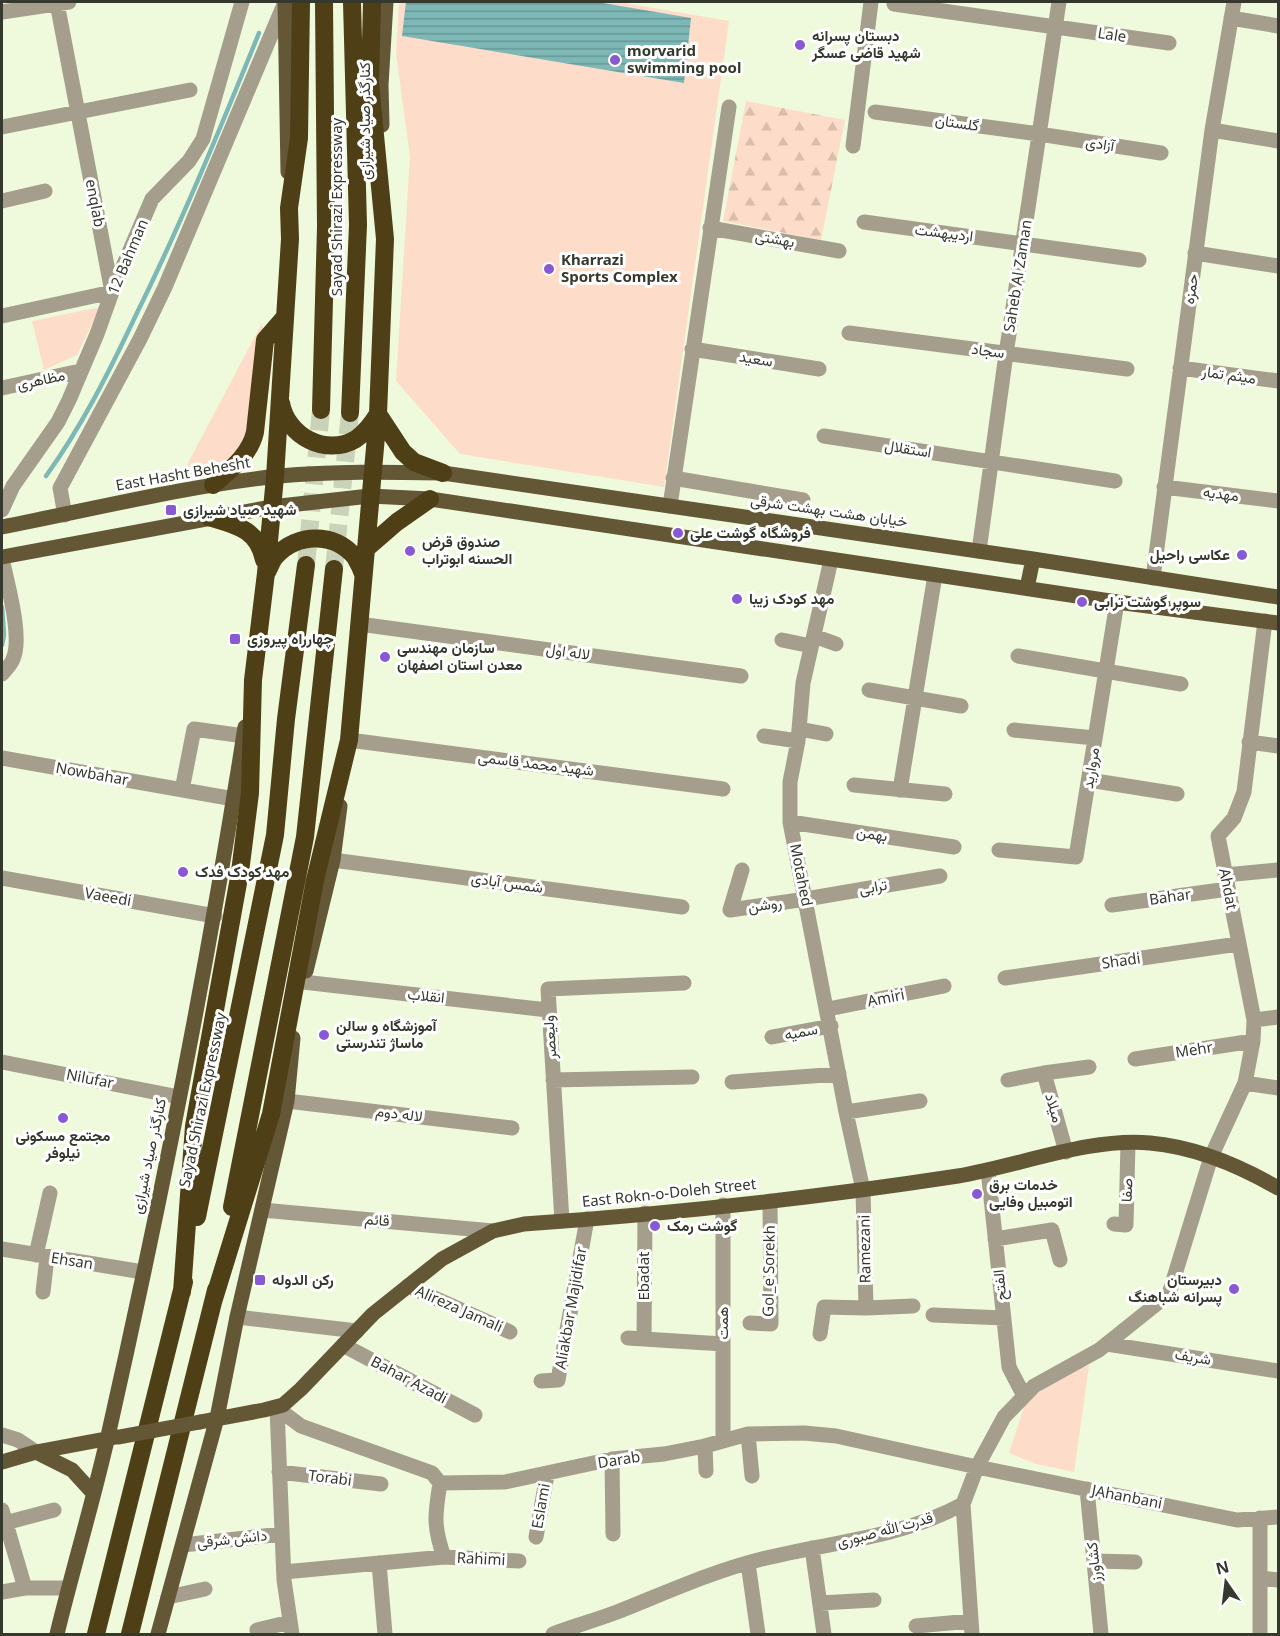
<svg xmlns="http://www.w3.org/2000/svg" width="1280" height="1636" font-family="'Noto Sans',Vazirmatn,sans-serif">
  <style>
    .forest { fill: url(#forest-firs) }
    .green { fill: #fdddc9 }
    .water { fill: url(#water-rules) }
    .lines { fill: none; stroke-linecap: round; stroke-linejoin: round }
    .stream { stroke: #7db8b6; stroke-width: 4.5 }
    .highway-tunnel { stroke: #cad3ba; stroke-width: 18; stroke-dasharray: 18 9; stroke-linecap: butt }
    .minor { stroke: #a59e8c; stroke-width: 15 }
    .major { stroke: #645736; stroke-width: 15 }
    .highway { stroke: #4e3f16; stroke-width: 18 }
    .major-bridge { stroke: #645736; stroke-width: 15 }
    .poi-dot { fill: #8759d2; stroke: #fff; stroke-width: 2 }
    .labels { text-anchor: middle; stroke-width: 6; stroke-linejoin: round; paint-order: stroke }
    .street-label { font-size: 15px; fill: #35392d; stroke: #fff }
    .poi-label { font-size: 15px; font-weight: bold; fill: #35392d; stroke: #fff; text-anchor: start }
  </style>
  <defs>
    <pattern id="forest-firs" width="22" height="20" patternUnits="userSpaceOnUse" patternTransform="scale(1.5)"><rect width="22" height="20" fill="#fdddc9"/><path d="M5 1l3.5 6h-7zM16 11l3.5 6h-7z" fill="#d9bead"/></pattern>
    <pattern id="water-rules" width="6" height="5" patternUnits="userSpaceOnUse" patternTransform="scale(1.5)"><rect width="6" height="5" fill="#7db8b6"/><path d="M0 2.5h6" fill="none" stroke="#679794"/></pattern>
  </defs>
  <rect width="100%" height="100%" fill="#effadd"/>
  <path class="forest" d="M746,101L845,120L821,240L723,221Z"/>
  <path class="green" d="M399,2H619L729,21L664,487L460,454L396,381L410,157L396,53Z
    M100,307L77,355L44,370L32,321Z
    M262,323L263,333L248,440L220,468L179,480Z
    M1089,1366L1074,1472L1036,1464L1009,1453L1026,1401L1074,1369Z"/>
  <path class="water" d="M406,2H597L691,18L684,83L402,36Z"/>
  <g class="lines">
    <path class="stream" d="M46,476C82,426 109,372 135,317C181,224 220,129 259,33
      M2,607L4,635L2,645"/>
    <path class="highway-tunnel" d="M306,565L321,410
      M334,569L350,413"/>
    <path class="minor" d="M894,4L1169,43
      M2,12L69,2
      M1231,18L1278,26
      M875,112L1039,134L1161,153
      M2,127L190,90
      M1212,130L1278,141
      M853,146L871,2
      M2,201L45,191
      M864,222L1139,260
      M710,228L839,251
      M1195,253L1278,266
      M2,316L112,292L57,3
      M849,333L1127,369
      M692,349L819,369
      M1180,368L1278,381
      M2,388L80,371
      M824,436L1115,481
      M673,478L803,500
      M1164,487L1278,501
      M670,506L729,107
      M2,510L13,486L58,422L69,400L97,334L112,292L152,199L189,161L203,139L242,2
      M65,515L60,488L140,339L165,287L285,2
      M979,551L1006,354L1059,2
      M2,558C7,583 23,637 13,659C11,665 5,670 2,674
      M831,560L803,683L798,741L790,782V822L846,1112L863,1190L866,1308
      M1153,578L1212,130L1234,2
      M359,624L741,676
      M814,636L836,644
      M782,640L811,646
      M1018,656L1181,684
      M869,690L961,706
      M799,729L826,734
      M1014,730L1095,738
      M764,736L798,741
      M349,740L723,789
      M1249,742L1278,746
      M2,758L234,799
      M1089,780L1177,794
      M854,785L945,794
      M182,790L194,729L244,736
      M900,790L935,575
      M790,822L954,847
      M999,850L1076,857L1117,602
      M333,860L682,907
      M742,870L730,910L806,899L940,876
      M1225,875L1278,870
      M2,878L215,916
      M1112,905L1228,889
      M1005,978L1238,944
      M303,982L548,1010
      M828,1009L944,986
      M1254,1020L1278,1017
      M772,1037L831,1026
      M1135,1059L1253,1041
      M2,1062L179,1097
      M553,1080L692,1077
      M1008,1080L1044,1073
      M732,1082L839,1074
      M1245,1083L1278,1088
      M287,1101L512,1128
      M846,1112L920,1101
      M1066,1152L1044,1073L1089,1067
      M988,1170L1009,1367L1024,1396
      M262,1210L493,1231
      M562,1221L548,989L684,983
      M1114,1224L1126,1225L1128,1143
      M995,1239L1052,1230L1060,1260
      M2,1249L143,1272
      M36,1255L50,1193
      M408,1286L510,1332
      M43,1292L47,1257
      M933,1315L1004,1318
      M237,1317L357,1331
      M750,1323L771,1324L770,1201
      M820,1334L824,1307L866,1308L913,1306
      M628,1338L723,1344
      M644,1339L645,1213
      M1107,1344L1278,1371
      M343,1345L475,1415
      M541,1381L558,1380L587,1219
      M277,1408L301,1426L432,1473L440,1483L505,1482L612,1459L664,1454L705,1446L748,1434L804,1433L836,1436L977,1467L1237,1520L1278,1517
      M277,1408L284,1580L292,1634
      M748,1434L752,1476
      M2,1435L18,1440L36,1452
      M723,1440V1205
      M705,1446L706,1471
      M612,1459L613,1534
      M279,1472L381,1484
      M1087,1489L1101,1634
      M963,1504L972,1634
      M2,1510L25,1588
      M1260,1518V1634
      M5,1523L54,1510
      M536,1537L547,1475
      M183,1545L282,1534
      M812,1548L824,1634
      M444,1557L519,1561
      M1094,1561L1135,1562
      M379,1563L385,1634
      M748,1563L758,1634
      M284,1572L444,1557C433,1526 435,1514 440,1483
      M1260,1578L1278,1580
      M2,1592L25,1588H68
      M168,1597L205,1589
      M820,1603L874,1600
      M916,1626L971,1621
      M257,1630L290,1622
      M553,1634C574,1626 596,1620 617,1612C665,1593 713,1571 762,1559C830,1542 901,1538 963,1504L977,1467L1004,1417L1034,1386L1099,1350L1169,1294L1211,1157L1245,1083L1253,1041L1254,1020L1218,836L1234,818L1244,792L1265,621"/>
    <path class="major" d="M285,2L288,172
      M382,125L381,85L386,2
      M2,527C94,509 186,486 279,476C334,471 388,472 443,473L1033,559L1278,597
      M2,557L271,507L370,496L430,499L1117,602L1278,623
      M1027,588L1033,559
      M306,971L333,860L340,806
      M200,1422L264,1410L283,1405L301,1389L373,1314L442,1259L493,1231L524,1224C669,1214 814,1198 958,1176C1018,1166 1091,1137 1150,1143C1195,1147 1240,1166 1278,1188
      M36,1452L72,1470L93,1493
      M2,1462L36,1452L116,1437
      M57,1634C73,1568 93,1502 108,1436C161,1201 208,965 245,727
      M158,1634L217,1418L237,1317L287,1101L293,1038"/>
    <path class="highway" d="M281,403C287,436 326,457 356,439C366,432 372,424 378,414L403,452L414,462L443,473
      M321,410L326,227L324,2
      M350,413L358,225L352,2
      M213,485C230,470 250,455 255,432L265,340L285,317
      M209,517C236,525 258,529 264,560
      M367,548L397,522L430,499
      M267,572C270,567 272,560 276,556C297,533 334,532 355,557C358,562 361,568 363,574
      M232,1207L305,837L334,569
      M197,1217L275,835L286,719L306,565
      M182,1292L194,1126L240,872L250,793L253,680L266,573L275,477L290,239L289,208L299,138L301,2
      M213,1302L271,1114L315,880L349,740L378,414L385,239L370,83L372,2
      M96,1634L184,1282
      M130,1634L216,1290"/>
    <path class="major-bridge" d="M119,1437L200,1422"/>
  </g>
  <g class="poi-dot">
    <circle cx="800" cy="45" r="6"/>
    <circle cx="615" cy="60" r="6"/>
    <circle cx="549" cy="269" r="6"/>
    <rect x="165" y="504" width="12" height="12" rx="3"/>
    <circle cx="678" cy="533" r="6"/>
    <circle cx="410" cy="551" r="6"/>
    <circle cx="1242" cy="555" r="6"/>
    <circle cx="737" cy="599" r="6"/>
    <circle cx="1082" cy="602" r="6"/>
    <rect x="229" y="633" width="12" height="12" rx="3"/>
    <circle cx="385" cy="657" r="6"/>
    <circle cx="183" cy="872" r="6"/>
    <circle cx="324" cy="1035" r="6"/>
    <circle cx="63" cy="1118" r="6"/>
    <circle cx="977" cy="1194" r="6"/>
    <circle cx="655" cy="1226" r="6"/>
    <rect x="254" y="1274" width="12" height="12" rx="3"/>
    <circle cx="1234" cy="1289" r="6"/>
  </g>
  <g class="labels">
    <g class="street-label">
      <text transform="translate(1112 35) rotate(9)" y="5">Lale</text>
      <text transform="translate(365 121) rotate(-90)" y="5">کنارگذر صیاد شیرازی</text>
      <text transform="translate(957 123) rotate(8)" y="5">گلستان</text>
      <text transform="translate(1100 144) rotate(9)" y="5">آزادی</text>
      <text transform="translate(95 203) rotate(79)" y="5">enqlab</text>
      <text transform="translate(337 207) rotate(-90)" y="5">Sayad Shirazi Expressway</text>
      <text transform="translate(944 233) rotate(7)" y="5">اردیبهشت</text>
      <text transform="translate(775 239) rotate(10)" y="5">بهشتی</text>
      <text transform="translate(128 257) rotate(-67)" y="5">12 Bahman</text>
      <text transform="translate(1018 276) rotate(-81)" y="5">Saheb Al Zaman</text>
      <text transform="translate(1191 289) rotate(-82)" y="5">حمزه</text>
      <text transform="translate(988 351) rotate(8)" y="5">سجاد</text>
      <text transform="translate(756 359) rotate(9)" y="5">سعید</text>
      <text transform="translate(1229 375) rotate(8)" y="5">میثم تمار</text>
      <text transform="translate(41 380) rotate(-12)" y="5">مظاهری</text>
      <text transform="translate(908 449) rotate(9)" y="5">استقلال</text>
      <text transform="translate(183 474) rotate(-10)" y="5">East Hasht Behesht</text>
      <text transform="translate(1221 494) rotate(7)" y="5">مهدیه</text>
      <text transform="translate(829 511) rotate(8)" y="5">خیابان هشت بهشت شرقی</text>
      <text transform="translate(568 652) rotate(8)" y="5">لاله اول</text>
      <text transform="translate(536 764) rotate(7)" y="5">شهید محمد قاسمی</text>
      <text transform="translate(1091 768) rotate(-81)" y="5">مروارید</text>
      <text transform="translate(92 774) rotate(10)" y="5">Nowbahar</text>
      <text transform="translate(872 834) rotate(9)" y="5">بهمن</text>
      <text transform="translate(801 875) rotate(79)" y="5">Motahed</text>
      <text transform="translate(507 883) rotate(8)" y="5">شمس آبادی</text>
      <text transform="translate(873 887) rotate(-10)" y="5">ترابی</text>
      <text transform="translate(1228 889) rotate(79)" y="5">Ahdat</text>
      <text transform="translate(108 897) rotate(10)" y="5">Vaeedi</text>
      <text transform="translate(1170 897) rotate(-8)" y="5">Bahar</text>
      <text transform="translate(765 905) rotate(-8)" y="5">روشن</text>
      <text transform="translate(1121 961) rotate(-8)" y="5">Shadi</text>
      <text transform="translate(426 996) rotate(6)" y="5">انقلاب</text>
      <text transform="translate(886 998) rotate(-11)" y="5">Amiri</text>
      <text transform="translate(801 1032) rotate(-11)" y="5">سمیه</text>
      <text transform="translate(550 1037) rotate(-94)" y="5">ولیعصر</text>
      <text transform="translate(1194 1050) rotate(-9)" y="5">Mehr</text>
      <text transform="translate(90 1079) rotate(11)" y="5">Nilufar</text>
      <text transform="translate(203 1100) rotate(-78)" y="5">Sayad Shirazi Expressway</text>
      <text transform="translate(1054 1108) rotate(74)" y="5">میلاد</text>
      <text transform="translate(399 1114) rotate(7)" y="5">لاله دوم</text>
      <text transform="translate(149 1156) rotate(-78)" y="5">کنارگذر صیاد شیرازی</text>
      <text transform="translate(1127 1190) rotate(-88)" y="5">صفا</text>
      <text transform="translate(669 1193) rotate(-6)" y="5">East Rokn-o-Doleh Street</text>
      <text transform="translate(377 1220) rotate(5)" y="5">قائم</text>
      <text transform="translate(865 1249) rotate(-91)" y="5">Ramezani</text>
      <text transform="translate(72 1261) rotate(9)" y="5">Ehsan</text>
      <text transform="translate(769 1271) rotate(-89)" y="5">Gol_e Sorekh</text>
      <text transform="translate(644 1276) rotate(-90)" y="5">Ebadat</text>
      <text transform="translate(1000 1285) rotate(-96)" y="5">الفتح</text>
      <text transform="translate(571 1308) rotate(-80)" y="5">Aliakbar Majidifar</text>
      <text transform="translate(459 1309) rotate(24)" y="5">Alireza Jamali</text>
      <text transform="translate(723 1323) rotate(-90)" y="5">همت</text>
      <text transform="translate(1193 1357) rotate(9)" y="5">شریف</text>
      <text transform="translate(409 1380) rotate(28)" y="5">Bahar Azadi</text>
      <text transform="translate(619 1460) rotate(-9)" y="5">Darab</text>
      <text transform="translate(330 1478) rotate(7)" y="5">Torabi</text>
      <text transform="translate(1127 1497) rotate(11)" y="5">JAhanbani</text>
      <text transform="translate(541 1506) rotate(-80)" y="5">Eslami</text>
      <text transform="translate(885 1530) rotate(-15)" y="5">قدرت الله صبوری</text>
      <text transform="translate(232 1539) rotate(-6)" y="5">دانش شرقی</text>
      <text transform="translate(481 1559) rotate(3)" y="5">Rahimi</text>
      <text transform="translate(1094 1562) rotate(-96)" y="5">کشاورز</text>
    </g>
    <g class="poi-label">
      <text x="812" y="41">دبستان پسرانه<tspan x="812" dy="17">شهید قاضی عسگر</tspan></text>
      <text x="627" y="56">morvarid<tspan x="627" dy="17">swimming pool</tspan></text>
      <text x="561" y="265">Kharrazi<tspan x="561" dy="17">Sports Complex</tspan></text>
      <text x="183" y="515">شهید صیاد شیرازی</text>
      <text x="690" y="538">فروشگاه گوشت علی</text>
      <text x="422" y="547">صندوق قرض<tspan x="422" dy="17">الحسنه ابوتراب</tspan></text>
      <text x="1230" y="560" text-anchor="end">عکاسی راحیل</text>
      <text x="749" y="604">مهد کودک زیبا</text>
      <text x="1094" y="607">سوپر گوشت ترابی</text>
      <text x="247" y="644">چهارراه پیروزی</text>
      <text x="397" y="653">سازمان مهندسی<tspan x="397" dy="17">معدن استان اصفهان</tspan></text>
      <text x="195" y="877">مهد کودک فدک</text>
      <text x="336" y="1031">آموزشگاه و سالن<tspan x="336" dy="17">ماساژ تندرستی</tspan></text>
      <text x="63" y="1141" text-anchor="middle">مجتمع مسکونی<tspan x="63" dy="17">نیلوفر</tspan></text>
      <text x="989" y="1190">خدمات برق<tspan x="989" dy="17">اتومبیل وفایی</tspan></text>
      <text x="667" y="1231">گوشت رمک</text>
      <text x="272" y="1285">رکن الدوله</text>
      <text x="1222" y="1285" text-anchor="end">دبیرستان<tspan x="1222" dy="17">پسرانه شباهنگ</tspan></text>
    </g>
  </g>
  <rect width="1280" height="1636" fill="none" stroke="#35392d" stroke-width="6"/>
  <g transform="translate(1226 1582) rotate(346)" stroke="#ffffff" stroke-width="4.5" paint-order="stroke">
  <path d="M0-4.5L10 22L0 15L-10 22Z" fill="#35392d"/>
  <text y="-9" font-size="16" font-weight="bold" text-anchor="middle" fill="#35392d">N</text>
  </g>
</svg>
